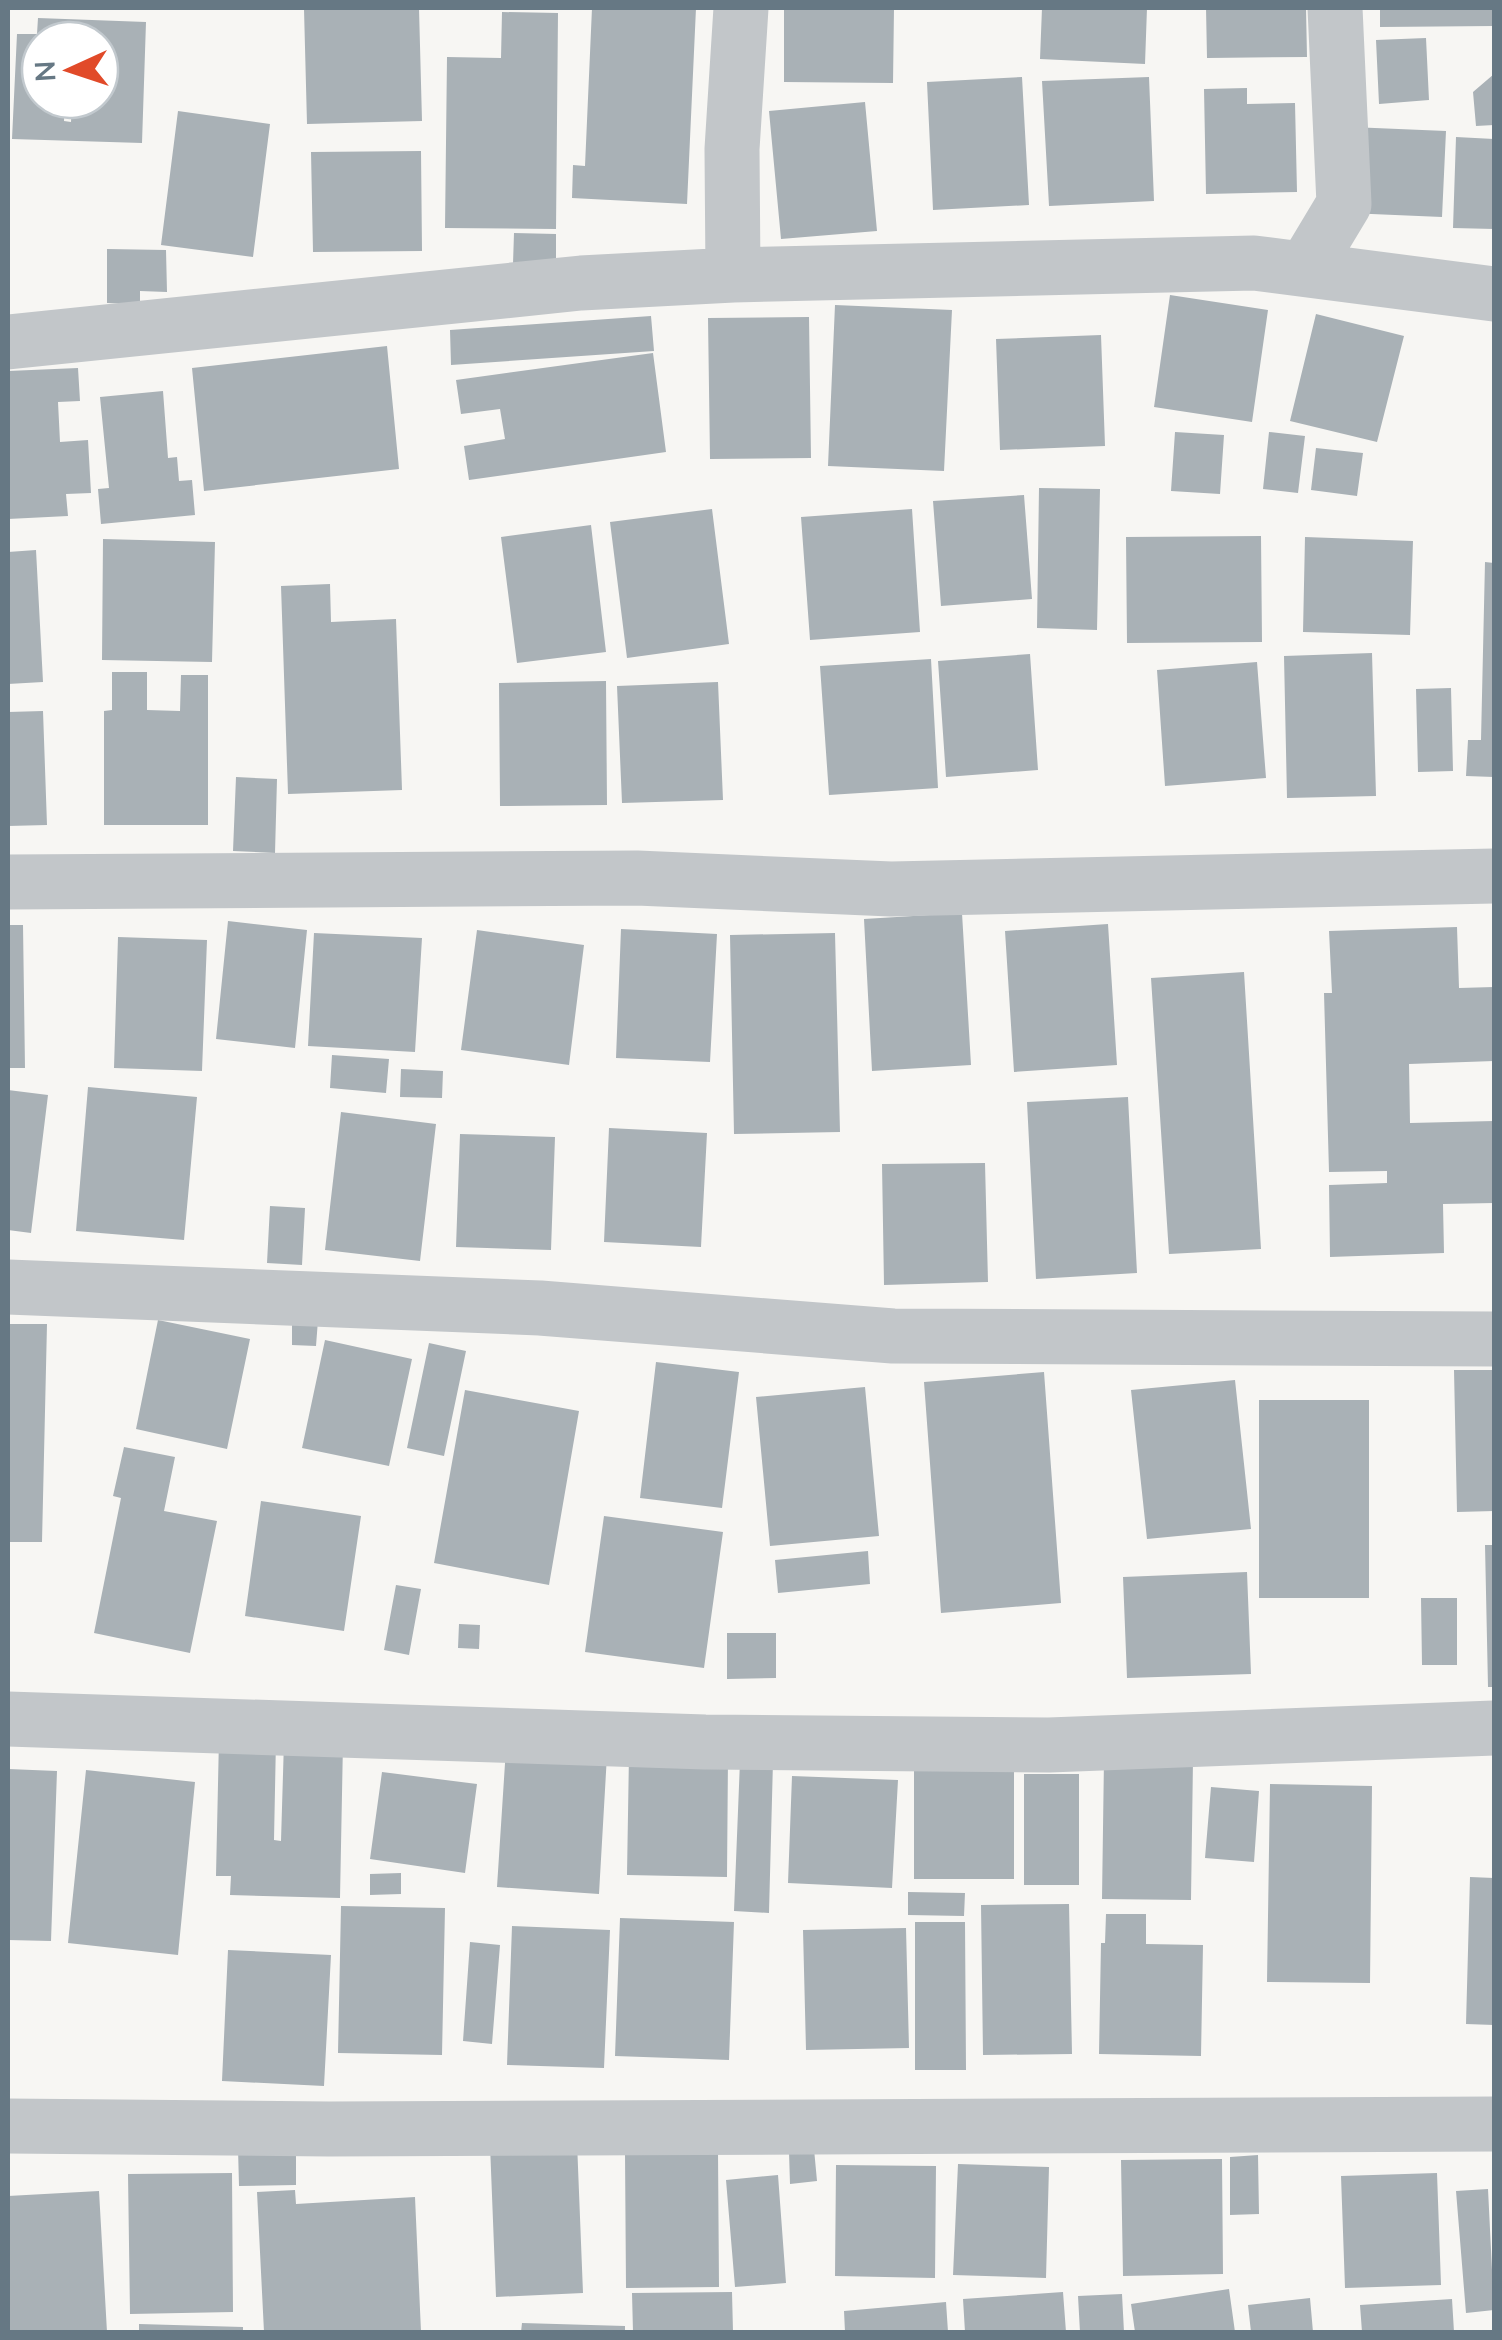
<svg xmlns="http://www.w3.org/2000/svg" width="1502" height="2340" font-family="'Nunito Sans',sans-serif">
  <style>
    .building { fill: #a9b1b6; fill-rule: evenodd }
    .lines { fill: none; stroke-linecap: round; stroke-linejoin: round }
    .minor { stroke: #c2c6c9; stroke-width: 55 }
  </style>
  <rect width="100%" height="100%" fill="#f7f6f3"/>
  <path class="building" d="M419,8L422,121L307,124L304,9Z
    M592,8H696L687,204L572,198L573,165L585,166Z
    M784,8H894L893,83L784,82Z
    M1042,8H1147L1145,64L1040,59Z
    M1206,8H1306L1307,57L1207,58Z
    M1380,8H1494V26L1380,27Z
    M502,12L558,13L556,229L445,228L447,57L501,58Z
    M38,18L146,22L142,143L12,139L17,34H37ZM40,40H100V100H72L71,122L64,121L65,100H40Z
    M1426,38L1429,100L1379,104L1376,40Z
    M1494,74V125L1476,126L1473,92Z
    M1022,77L1029,205L933,210L927,82Z
    M1149,77L1154,201L1049,206L1042,81Z
    M1247,88V104L1295,103L1297,192L1206,194L1204,89Z
    M865,102L877,231L781,239L769,111Z
    M178,111L270,124L253,257L161,245Z
    M1351,127L1446,131L1442,217L1348,213Z
    M1456,137L1494,139V229L1453,228Z
    M421,151L422,251L313,252L311,152Z
    M514,233L556,234V265L513,264Z
    M107,249L166,250L167,292L140,291V304L107,303Z
    M1170,295L1268,310L1252,422L1154,407Z
    M835,305L952,310L944,471L828,466Z
    M1316,314L1404,336L1377,442L1290,421Z
    M651,316L654,351L451,365L450,330Z
    M809,317L811,458L710,459L708,318Z
    M1101,335L1105,446L1000,450L996,339Z
    M387,346L399,469L204,491L192,368Z
    M653,353L666,452L469,480L464,446L505,439L500,409L461,414L456,380Z
    M78,368L80,401L58,402L60,442L88,440L91,493L66,494L68,516L8,519V371Z
    M163,391L168,458L177,457L179,481L192,480L195,515L101,524L98,489L109,488L100,397Z
    M1175,432L1224,435L1220,494L1171,491Z
    M1269,432L1305,436L1298,493L1263,489Z
    M1316,448L1363,453L1357,496L1311,490Z
    M1039,488L1100,489L1097,630L1037,628Z
    M1024,495L1032,599L941,606L933,501Z
    M712,509L729,644L627,658L610,522Z
    M912,509L920,632L810,640L801,517Z
    M591,525L606,652L517,663L501,537Z
    M1261,536L1262,642L1127,643L1126,537Z
    M1305,537L1413,541L1410,635L1303,632Z
    M103,539L215,542L212,662L102,660Z
    M36,550L43,682L8,684V552Z
    M1485,562L1494,563V777L1466,776L1468,740H1481Z
    M330,584L331,622L396,619L402,790L288,794L281,586Z
    M1372,653L1376,796L1287,798L1284,656Z
    M1030,654L1038,770L946,777L938,661Z
    M931,659L938,788L829,795L820,666Z
    M1257,662L1266,778L1165,786L1157,670Z
    M112,672H147V710L180,711L181,675H208V825H104V711L112,710Z
    M606,681L607,805L500,806L499,683Z
    M718,682L723,800L622,803L617,686Z
    M1451,688L1453,771L1418,772L1416,689Z
    M43,711L47,825L8,826V712Z
    M236,777L277,779L275,853L233,851Z
    M962,913L971,1065L872,1071L864,919Z
    M228,921L307,930L295,1048L216,1039Z
    M1108,924L1117,1065L1014,1072L1005,931Z
    M8,925H23L25,1068H8Z
    M1457,927L1459,988L1494,987V1061L1409,1064L1410,1123L1494,1121V1203L1443,1204L1444,1253L1330,1257L1329,1185L1387,1183V1171L1329,1172L1324,993H1332L1329,931Z
    M621,929L717,934L710,1062L616,1058Z
    M477,930L584,945L569,1065L461,1050Z
    M314,933L422,938L415,1052L308,1046Z
    M835,933L840,1132L734,1134L730,935Z
    M118,937L207,940L202,1071L114,1068Z
    M1244,972L1261,1249L1169,1254L1151,978Z
    M332,1055L389,1059L386,1093L330,1088Z
    M401,1069L443,1071L442,1098L400,1097Z
    M88,1087L197,1097L184,1240L76,1231Z
    M8,1090L48,1095L31,1233L8,1230Z
    M1128,1097L1137,1273L1036,1279L1027,1102Z
    M341,1112L436,1124L420,1261L325,1250Z
    M609,1128L707,1133L701,1247L604,1242Z
    M460,1134L555,1137L551,1250L456,1247Z
    M985,1163L988,1282L884,1285L882,1164Z
    M270,1206L305,1208L302,1265L267,1263Z
    M292,1319L318,1320L316,1346L292,1345Z
    M158,1320L250,1339L227,1449L136,1429Z
    M8,1324H47L42,1542H8Z
    M325,1340L412,1359L389,1466L302,1448Z
    M429,1343L466,1351L444,1456L407,1448Z
    M656,1362L739,1372L722,1508L640,1498Z
    M1454,1370H1494V1511L1457,1512Z
    M1044,1372L1061,1603L941,1613L924,1382Z
    M1235,1380L1251,1529L1147,1539L1131,1390Z
    M865,1387L879,1536L770,1546L756,1397Z
    M465,1390L579,1411L549,1585L434,1563Z
    M1259,1400H1369V1598H1259Z
    M124,1447L175,1457L164,1511L217,1521L190,1653L94,1633L121,1498L113,1496Z
    M261,1501L361,1516L344,1631L245,1616Z
    M604,1516L723,1532L704,1668L585,1652Z
    M1485,1545H1494V1687H1488Z
    M868,1551L870,1584L778,1593L775,1560Z
    M1247,1572L1251,1674L1127,1678L1123,1577Z
    M396,1585L421,1589L409,1655L384,1650Z
    M1421,1598H1457V1665H1422Z
    M459,1624L480,1625L479,1649L458,1648Z
    M727,1633H776V1678L727,1679Z
    M219,1738L276,1739L274,1840L281,1841L284,1741L343,1742L340,1898L230,1895L231,1876H216Z
    M506,1748L607,1755L599,1894L497,1887Z
    M629,1754L728,1756L727,1877L627,1875Z
    M1104,1758L1193,1760L1191,1900L1102,1899Z
    M740,1761H773L769,1913L734,1911Z
    M914,1764L1014,1766V1879H914Z
    M8,1769L57,1771L51,1941L8,1940Z
    M86,1770L195,1782L178,1955L68,1943Z
    M382,1772L477,1784L465,1873L370,1859Z
    M1024,1774H1079V1885H1024Z
    M792,1776L898,1780L892,1888L788,1883Z
    M1270,1784L1372,1786L1370,1983L1267,1982Z
    M1211,1787L1259,1791L1254,1862L1205,1858Z
    M401,1873V1894L370,1895V1874Z
    M1470,1877L1494,1878V2025L1466,2024Z
    M908,1892L965,1893L964,1916L908,1915Z
    M1069,1904L1072,2054L983,2055L981,1905Z
    M341,1906L445,1908L442,2055L338,2053Z
    M1106,1914H1146V1944L1203,1945L1201,2056L1099,2054L1101,1943H1105Z
    M620,1918L734,1922L729,2060L615,2056Z
    M915,1922H965L966,2070H915Z
    M512,1926L610,1930L604,2068L507,2065Z
    M906,1928L909,2048L806,2050L803,1930Z
    M470,1942L500,1945L492,2044L463,2041Z
    M228,1950L331,1955L324,2086L222,2081Z
    M577,2142L583,2293L496,2297L490,2145Z
    M296,2147V2185L239,2186L238,2148Z
    M814,2149L817,2181L790,2184L789,2152Z
    M718,2152L719,2287L626,2288L625,2153Z
    M1258,2155L1259,2214L1230,2215V2157Z
    M1222,2159L1223,2274L1123,2276L1121,2160Z
    M958,2164L1049,2167L1046,2278L953,2275Z
    M836,2165L936,2166L935,2278L835,2276Z
    M232,2173L233,2312L130,2314L128,2174Z
    M1437,2173L1441,2285L1345,2288L1341,2176Z
    M778,2175L786,2283L735,2287L726,2180Z
    M1488,2189L1494,2310L1466,2313L1456,2191Z
    M295,2190L296,2204L415,2197L421,2332H264L257,2192Z
    M99,2191L107,2332H8V2196Z
    M1229,2289L1235,2332H1135L1131,2304Z
    M732,2292L733,2332H633L632,2293Z
    M1063,2292L1066,2332H965L963,2299Z
    M1122,2294L1124,2332H1080L1078,2296Z
    M1310,2298L1313,2332H1251L1248,2305Z
    M1452,2299L1454,2332H1362L1360,2305Z
    M946,2302L948,2332H845L844,2311Z
    M522,2323L625,2326V2332H521Z
    M139,2324L243,2327V2332H139Z"/>
  <g class="lines">
    <path class="minor" d="M1305,269L1344,204L1335,8
      M733,275L732,149L741,8
      M8,342L581,283L733,275L1254,263L1494,294
      M8,882L637,878L891,889L1494,876
      M8,1287L540,1308L893,1336L1494,1339
      M8,1719L705,1742L1049,1745L1494,1728
      M8,2126L329,2129L1494,2124"/>
  </g>
  <rect width="1502" height="2340" fill="none" stroke="#667884" stroke-width="20"/>
  <g transform="translate(70 70) rotate(267)"><circle r="48" fill="#ffffff" stroke="#c2c9ce" stroke-width="2.5"/>
  <path d="M0-8L18 38L0 25L-18 38Z" fill="#e14a29"/>
  <text y="-15" font-size="28" font-weight="bold" text-anchor="middle" fill="#667884">N</text>
  </g>
</svg>
